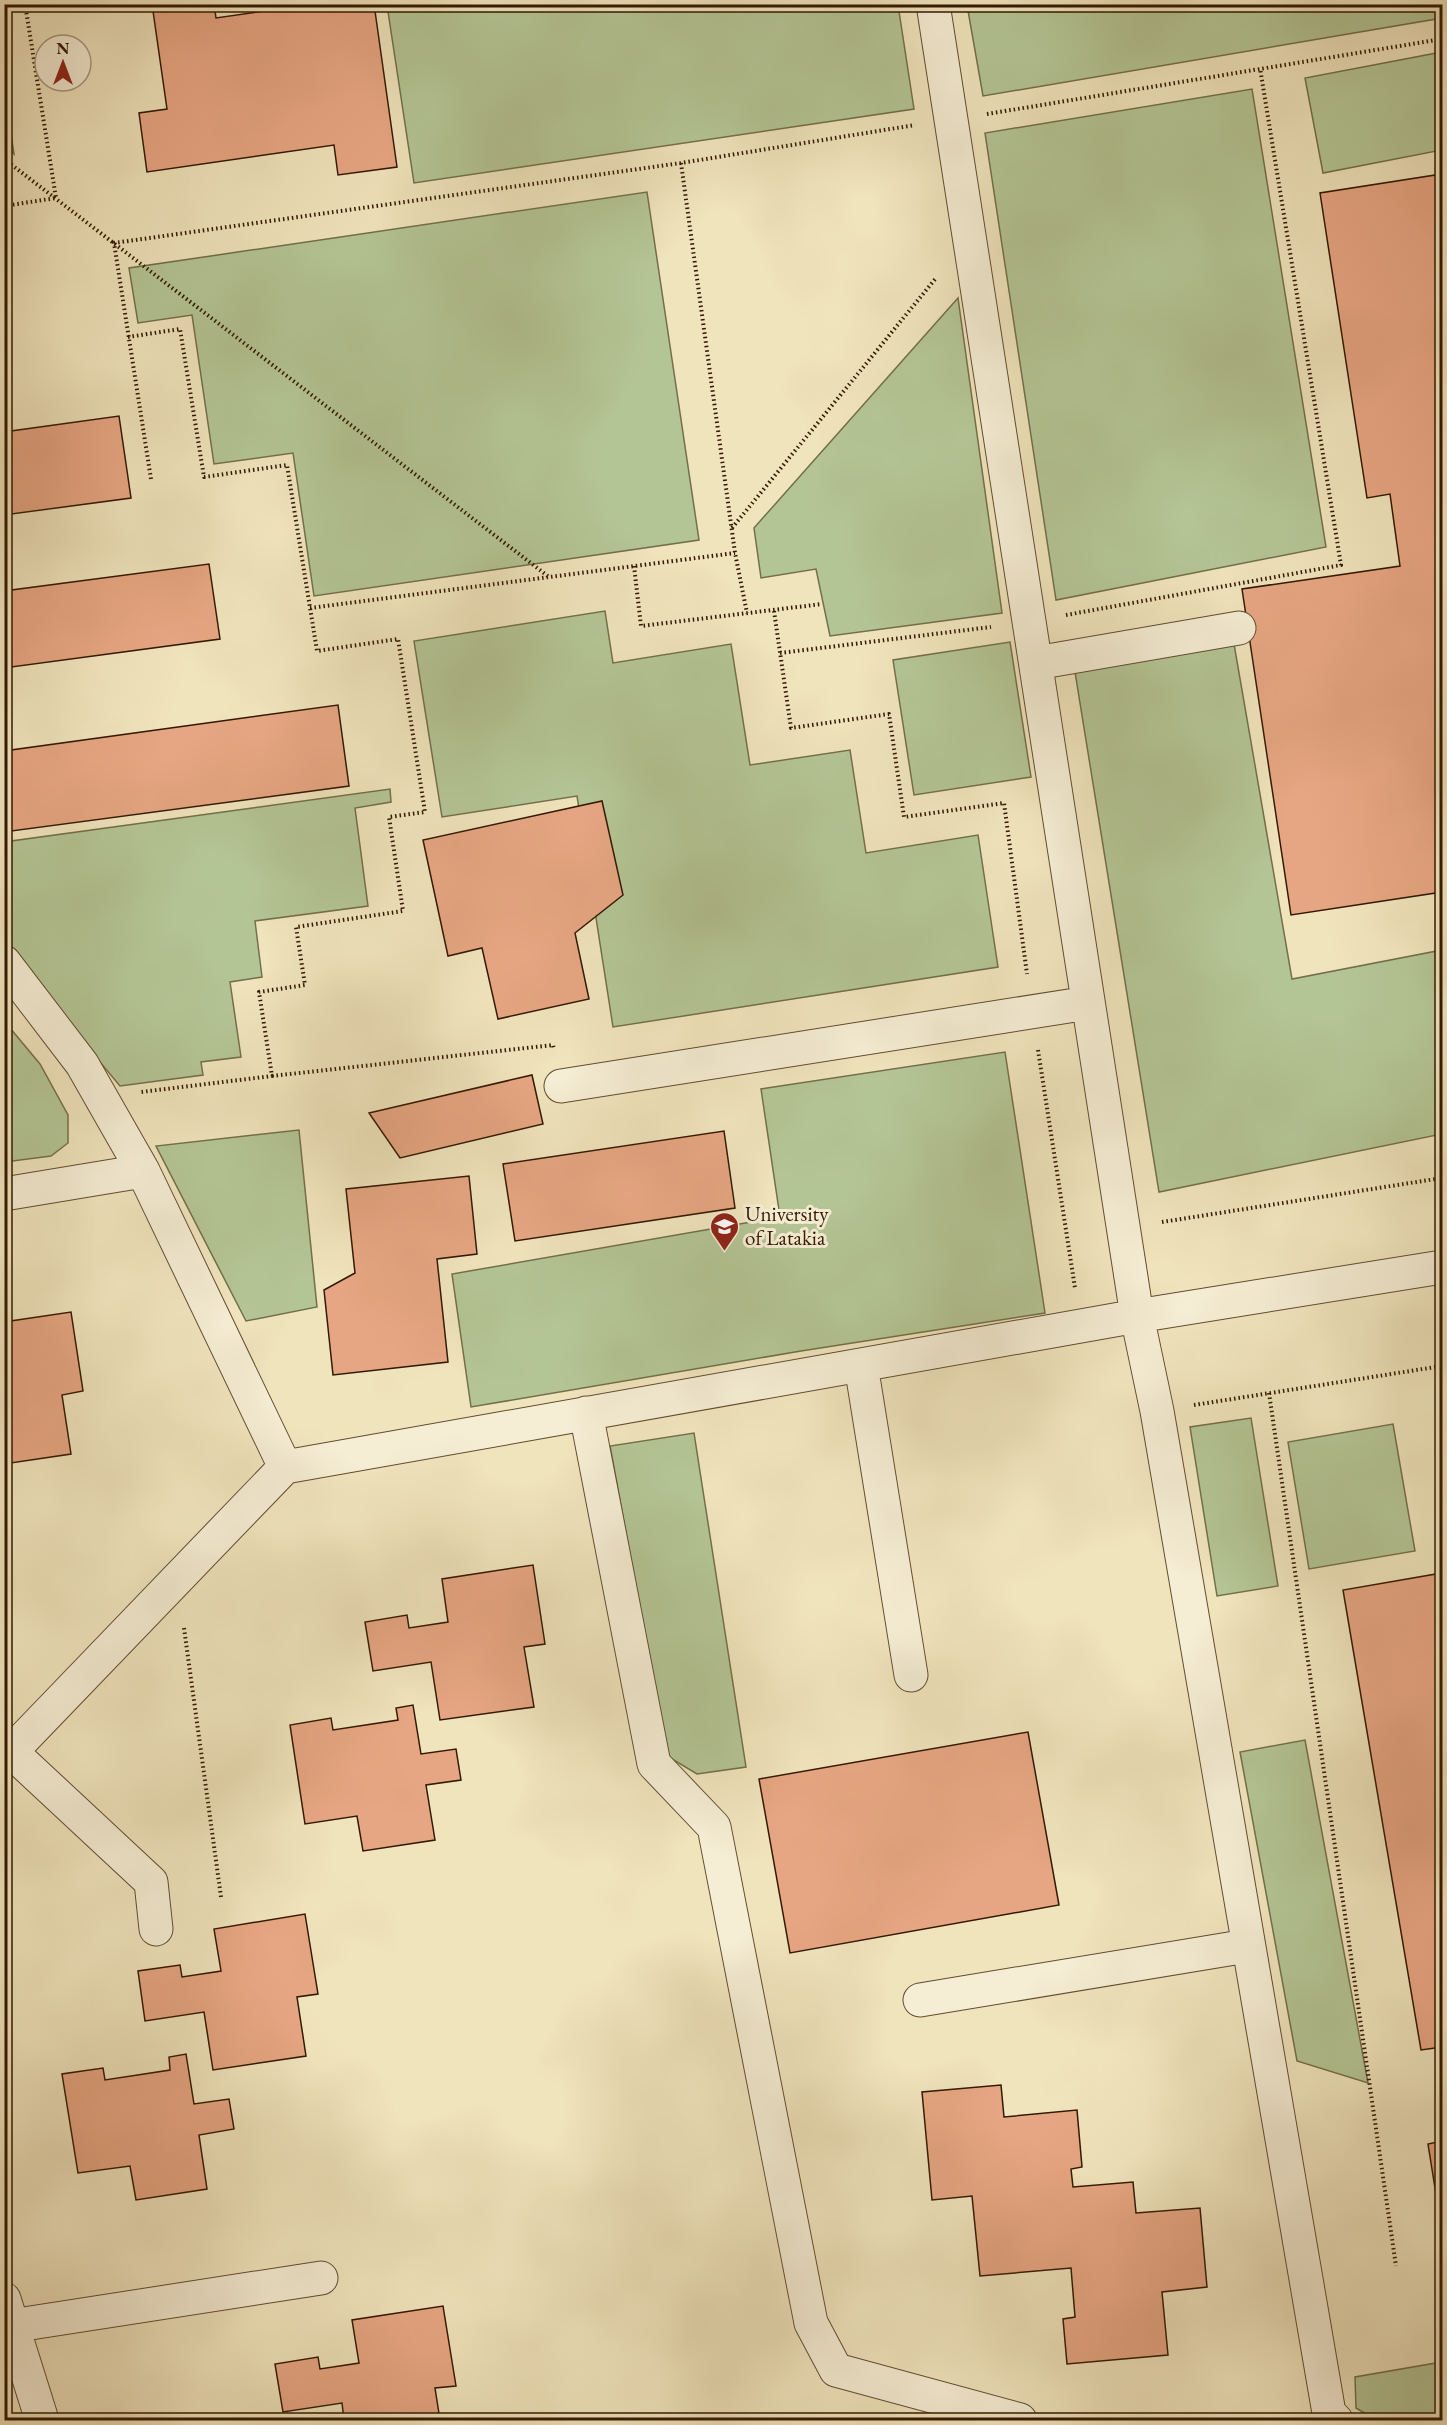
<svg xmlns="http://www.w3.org/2000/svg" width="1447" height="2425" font-family="'EB Garamond',serif">
  <style>
    .green { fill: #b4c595; stroke: #736f4a; stroke-width: 1.5 }
    .building { fill: #e7a683; stroke: #321900; stroke-width: 1.5 }
    .lines { fill: none; stroke-linecap: round; stroke-linejoin: round }
    .minor-casing { stroke: #624c2f; stroke-width: 35 }
    .path { stroke: #321900; stroke-width: 4; stroke-dasharray: 1.5 3; stroke-linecap: butt }
    .minor { stroke: #f5edd4; stroke-width: 33 }
    .labels { text-anchor: middle; stroke-width: 6; stroke-linejoin: round; paint-order: stroke }
    .poi-label { font-size: 21px; fill: #321900; stroke: #f5edd4; text-anchor: start }
  </style>
  <rect width="100%" height="100%" fill="#f0e4bd"/>
  <filter id="stains"><feTurbulence type="fractalNoise" baseFrequency=".00333" numOctaves="4"/><feColorMatrix values="0 0 0 0 .2 0 0 0 0 .09 0 0 0 0 .02 0 0 0 .5 -.17"/></filter>
  <radialGradient id="worn" r=".72"><stop offset=".6" stop-color="#630" stop-opacity="0"/><stop offset="1" stop-color="#630" stop-opacity=".3"/></radialGradient>
  <path class="green" d="M1442,4V18L983,96L967,5Z
    M663,5L664,10L704,4L898,5L914,109L414,183L387,5Z
    M1442,52V150L1323,173L1305,78Z
    M1252,89L1326,547L1056,600L985,133Z
    M4,95H5L14,154L5,146Z
    M647,192L699,540L314,596L293,453L214,464L192,315L138,323L129,268Z
    M958,298L1002,613L830,636L816,569L761,578L754,528Z
    M605,611L613,663L731,644L750,765L850,750L866,853L978,835L998,967L613,1027L577,796L442,817L414,641Z
    M1010,642L1031,777L914,795L893,660Z
    M1234,644L1292,979L1442,950V1134L1159,1192L1075,672Z
    M390,789L391,802L355,808L368,906L255,921L262,977L230,982L241,1057L201,1062L203,1075L120,1086L5,948L4,842Z
    M5,1022L40,1064L68,1115V1143L51,1156L5,1162Z
    M1005,1052L1045,1313L801,1351L471,1407L452,1274L780,1217L761,1089Z
    M299,1130L317,1307L246,1321L156,1146Z
    M1251,1418L1278,1586L1217,1596L1190,1427Z
    M1393,1424L1415,1551L1309,1569L1288,1442Z
    M694,1433L746,1767L697,1774L667,1756L610,1446Z
    M1305,1740L1368,2083L1297,2061L1240,1752Z
    M1442,2362V2420H1376L1356,2408L1355,2377Z"/>
  <path class="building" d="M152,4H214L216,18L312,4H374L397,167L338,175L334,145L147,172L139,113L167,109Z
    M1442,174V892L1291,915L1242,589L1400,566L1390,494L1367,498L1320,193Z
    M119,416L131,498L4,515V432Z
    M209,564L220,639L4,668V591Z
    M338,705L349,786L4,832V751Z
    M602,801L623,895L575,933L589,999L498,1019L482,948L448,956L423,840Z
    M532,1075L543,1124L400,1158L369,1113Z
    M724,1131L735,1208L515,1241L503,1164Z
    M469,1176L477,1254L437,1259L448,1362L333,1375L324,1290L355,1273L346,1189Z
    M71,1312L83,1391L62,1395L71,1454L4,1464V1322Z
    M533,1565L545,1644L524,1647L534,1707L440,1720L431,1662L373,1671L365,1622L407,1615L409,1628L448,1622L442,1579Z
    M1442,1573V2047L1421,2050L1343,1590Z
    M413,1705L421,1754L456,1749L461,1780L426,1785L435,1840L363,1851L357,1816L305,1824L290,1725L331,1718L333,1730L398,1720L396,1708Z
    M1028,1732L1059,1905L790,1953L759,1779Z
    M305,1914L318,1994L297,1997L306,2056L213,2070L204,2012L145,2021L138,1971L180,1965L182,1977L221,1971L214,1929Z
    M186,2054L194,2104L229,2099L234,2129L199,2135L207,2189L136,2200L130,2166L78,2173L62,2074L103,2068L105,2080L170,2070L169,2057Z
    M1001,2085L1004,2117L1077,2110L1082,2167L1071,2169L1073,2187L1133,2182L1136,2213L1200,2208L1207,2287L1162,2292L1168,2355L1067,2364L1063,2319L1075,2317L1071,2268L980,2276L972,2196L932,2200L922,2092Z
    M1442,2141V2232L1428,2144Z
    M443,2306L456,2386L435,2388L440,2420H344L342,2403L283,2412L275,2364L318,2357L320,2369L359,2363L352,2320Z"/>
  <g class="lines">
    <defs>
      <path id="minor" d="M933,4L1137,1316L1157,1411L1329,2413L1336,2420
        M1036,663L1239,628
        M4,962L82,1064L143,1171L285,1467
        M561,1086L1088,1003
        M4,1194L143,1171
        M861,1365L911,1675
        M586,1413L654,1764L714,1827L811,2323L836,2370L1020,2420
        M4,1745L151,1882L156,1929
        M4,1759L285,1467L1137,1316L1442,1267
        M920,2000L1247,1946
        M4,2299L42,2420
        M11,2326L321,2278"/>
    </defs>
    <use href="#minor" class="minor-casing"/>
    <path class="path" d="M987,114L1442,39
      M4,159L549,577
      M681,163L735,553L747,613
      M4,206L56,198L25,4
      M128,337L180,329L204,477L287,465L317,651L398,639L425,812L389,817L403,911L296,927L305,985L259,992L272,1076L141,1092
      M151,479L114,243L681,163L915,125
      M732,528L936,278
      M634,566L641,626L822,604
      M310,608L735,553
      M774,611L791,728L889,714L904,817L1004,803L1027,974
      M1066,615L1341,565L1260,68
      M780,653L991,627
      M1038,1050L1075,1288
      M272,1076L553,1045L554,1050
      M1162,1222L1442,1178
      M1269,1393L1396,2266
      M1194,1405L1442,1366
      M184,1628L221,1897"/>
    <use href="#minor" class="minor"/>
  </g>
  <defs>
    <symbol id="university-pin" viewBox="-11 -11 22 30"><path d="M0 17L-7.5 6A9.5 9.5 0 1 1 7.5 6Z" fill="#8f2418" stroke="#f5edd4"/><path d="M0-5L7-2L0 1L-7-2ZM-4 1L0 2.5L4 1V4Q0 6-4 4Z" fill="#fff"/></symbol>
  </defs>
  <g fill-rule="evenodd">
    <use href="#university-pin" x="708" y="1210" width="33" height="45"/>
  </g>
  <g class="labels">
    <g class="poi-label">
      <text x="745" y="1221">University<tspan x="745" dy="24">of Latakia</tspan></text>
    </g>
  </g>
  <rect width="1447" height="2425" fill="none" stroke="#f0e4bd" stroke-width="24"/>
  <rect x="6" y="6" width="1435" height="2413" fill="none" stroke="#321900" stroke-width="3"/>
  <rect x="12" y="12" width="1423" height="2401" fill="none" stroke="#321900" stroke-width="1.5"/>
  <g transform="translate(63 63)"><circle r="28" fill="#f5edd4" stroke="#a7987f" stroke-width="1.5"/>
  <path d="M0-4.5L10 22L0 15L-10 22Z" fill="#8f2418"/>
  <text y="-9" font-size="16" font-weight="bold" text-anchor="middle" fill="#321900">N</text>
  </g>
  <rect width="100%" height="100%" filter="url(#stains)"/>
  <rect width="100%" height="100%" fill="url(#worn)"/>
</svg>
